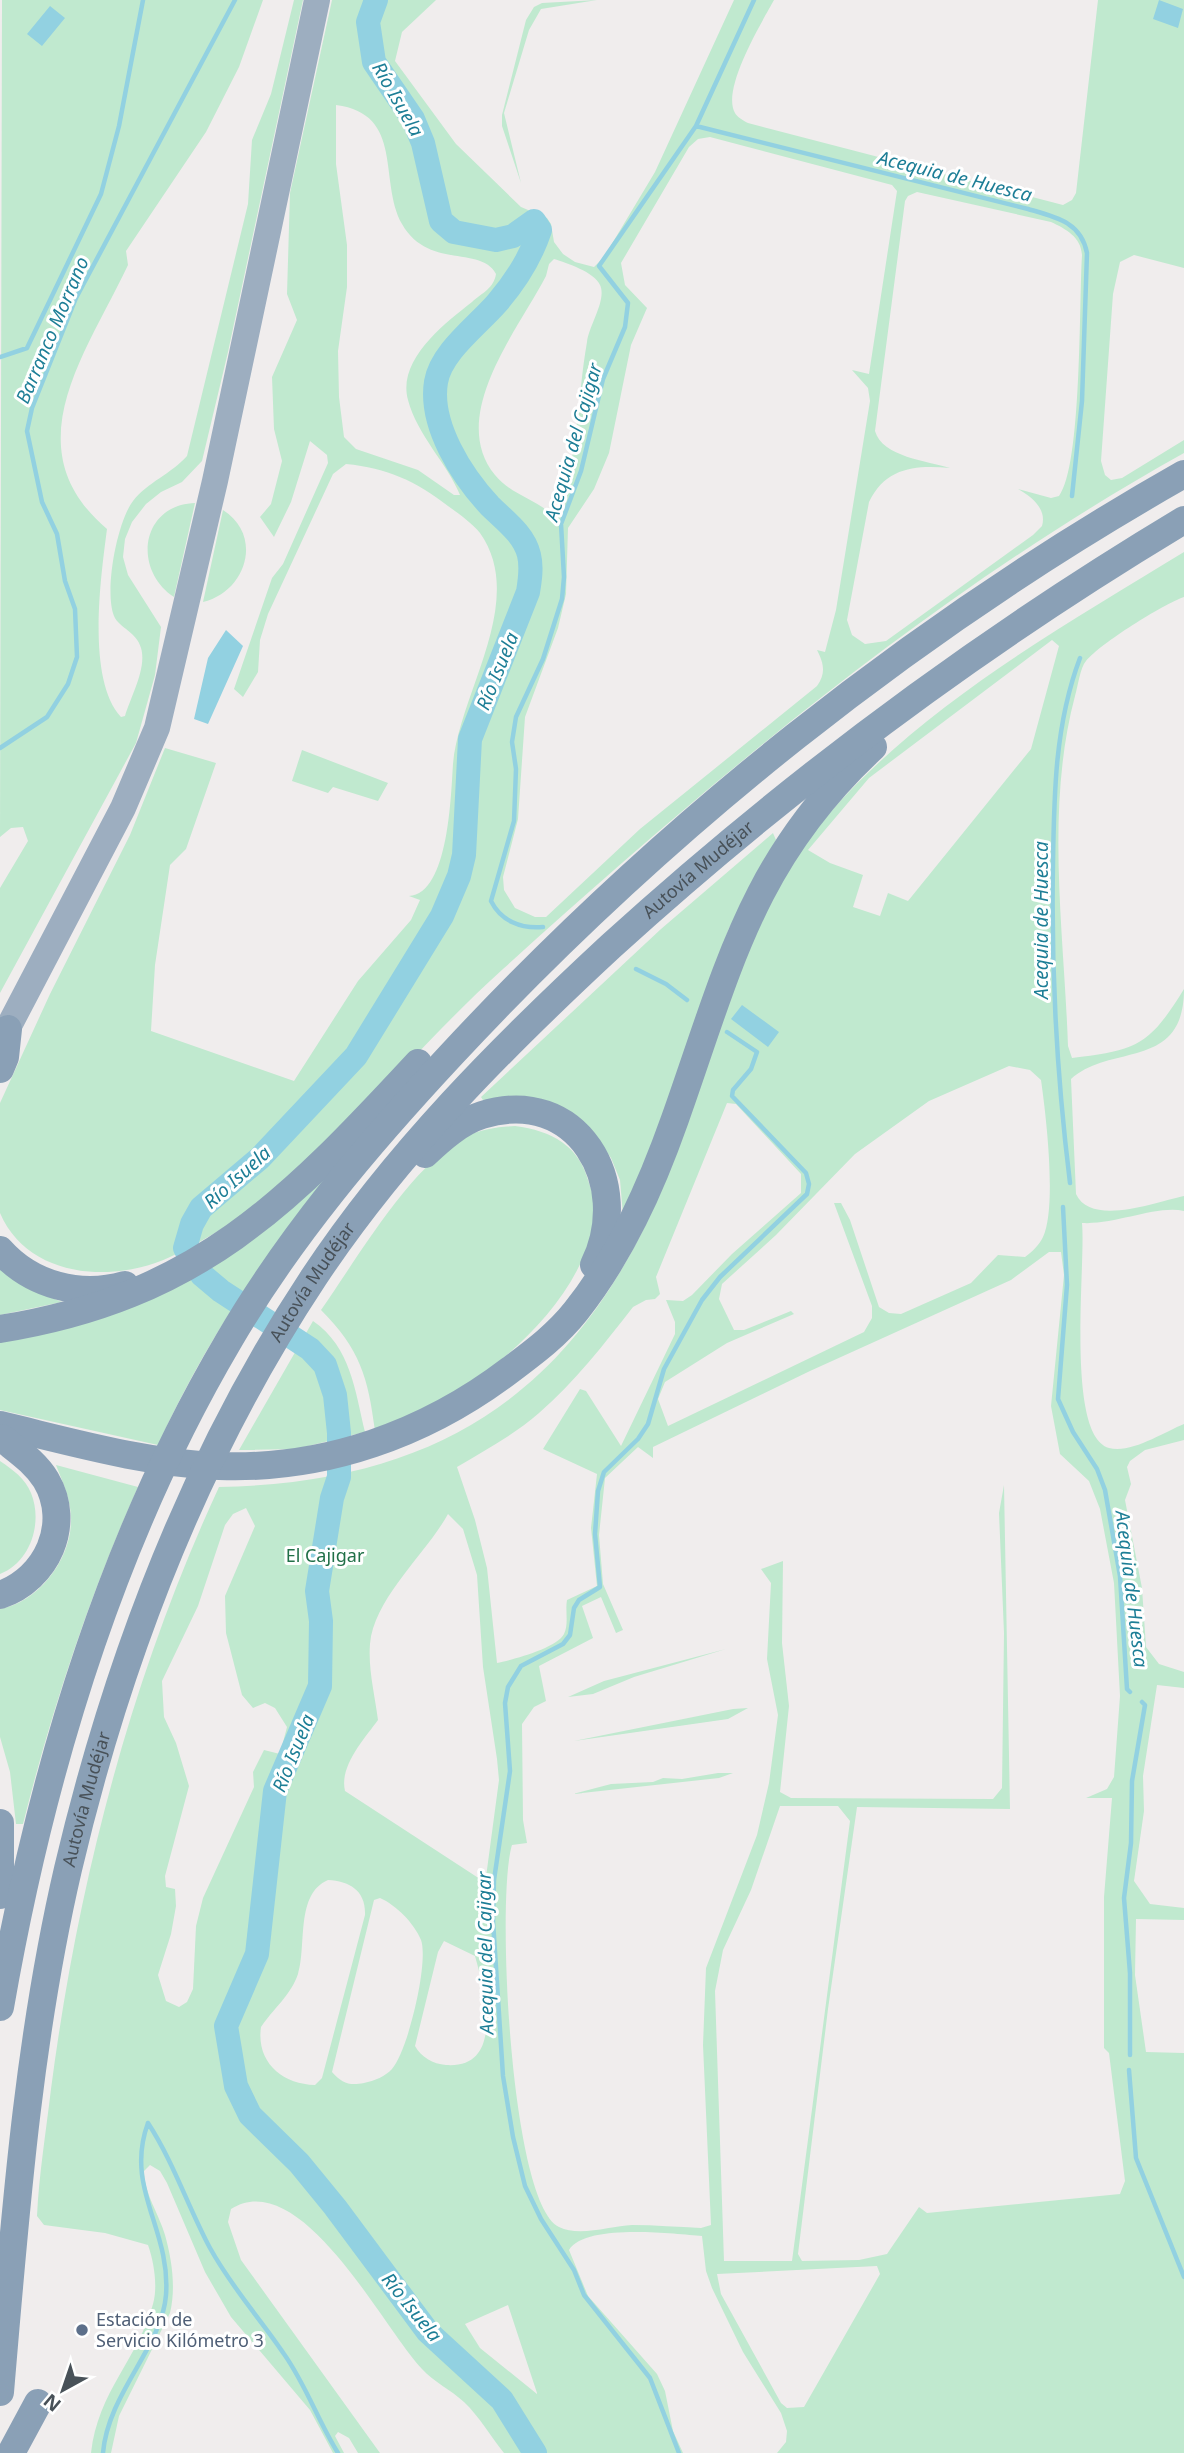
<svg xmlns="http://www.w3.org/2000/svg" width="1184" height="2453" font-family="'Noto Sans',sans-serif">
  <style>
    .green { fill: #c0e9cf; fill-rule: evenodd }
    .water { fill: #92d1e1 }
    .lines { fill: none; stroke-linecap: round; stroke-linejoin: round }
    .stream { stroke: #92d1e1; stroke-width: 4.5 }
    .river { stroke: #92d1e1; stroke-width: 24 }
    .trunk { stroke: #9daec0; stroke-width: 26 }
    .motorway { stroke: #8aa0b6; stroke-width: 28 }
    .service-dot { fill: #5c6f8a; stroke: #fff; stroke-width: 2.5 }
    .labels { text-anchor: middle; stroke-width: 6; stroke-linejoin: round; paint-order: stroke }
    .street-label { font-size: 18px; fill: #485158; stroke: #fff }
    .park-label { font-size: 18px; fill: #217048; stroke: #fff }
    .service-label { font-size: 18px; fill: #4e5e75; stroke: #fff; text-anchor: start }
    .water-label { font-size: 19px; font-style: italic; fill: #1d7e96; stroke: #fff }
  </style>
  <rect width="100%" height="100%" fill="#f0eded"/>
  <path class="green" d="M2,0H263L239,67L206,132L126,251L128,265C86,354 12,448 107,529C101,576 86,679 121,717L125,716C131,696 147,668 141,648C137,632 119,628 114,616C104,591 117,522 133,501C148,482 171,474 187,456L248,204L252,140L271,94L294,0H303L228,352L202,461L182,482L161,492L146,504L132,522L125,539L123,557L128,575L161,627L155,675L136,743L0,993V888L28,841L23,827L11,828L0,837Z
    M332,0H436L402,32L395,61L456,144L521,207L547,218L551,224L554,242L563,254L575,262L594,267L604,257L655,172L734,0H774C762,22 721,89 735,113C737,117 744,121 748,123L1063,205L1072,200L1076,193L1098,0H1184V268L1134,255L1120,262L1113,294L1101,461L1105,475L1111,480L1122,478L1184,440V453C933,593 715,777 503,969C394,1067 306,1194 170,1257C112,1284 28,1278 0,1213V1103L50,994L130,835L165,748L216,763L186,849L170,865L155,965L151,1031L294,1081L358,981L411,920L420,900L409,896C449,894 451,793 453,764C459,693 528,601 480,533C472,523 458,513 448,506C416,481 387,468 346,464L333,474L268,614L260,640L258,672L243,697L234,689L272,578L283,564L328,463L327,455L310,441L291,502L274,537L260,517L271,504L282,461L274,429L272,377L297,320L287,294L290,193ZM336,105C405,114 378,181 402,224C428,270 481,245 496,274C494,288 482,293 472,302C444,324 397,360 408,400C417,435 447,463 460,495H454L418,470L356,449L344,437L339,397L338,351L347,287V245L336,164ZM710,137L892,185L897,191L869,374L852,370L868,388L870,401L836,610L825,652L817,650C824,664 826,673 817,686L640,829L546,917H535L515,908L504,890L503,877L518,819L525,717L558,628L566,594L568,528L594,489L609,453L631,345L647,308L625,285L621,263L689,147L698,139ZM917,192L1051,222C1066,229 1081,237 1082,255C1079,302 1082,466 1059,496L1051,498L1018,489C1032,497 1047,509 1042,526L1033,535L886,641L865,644L852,635L847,620L869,502C886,467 916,465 950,468C928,461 882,457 875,431L905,201L908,196ZM554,259C567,263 594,272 600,285C607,300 589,325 587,342C577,399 578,463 556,518C539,500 511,495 495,475C447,416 518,330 546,276L549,264Z
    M597,0L541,9L529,30L504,113L521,183L502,126V115L526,20L534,7L542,3Z
    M195,503L174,597C132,569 141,505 195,503Z
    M223,510C264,536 246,592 203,602Z
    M1184,552V597C1162,605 1101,643 1086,661C1080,668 1078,686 1075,696C1045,809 1064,931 1068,1046L1072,1058C1137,1050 1149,1046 1184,989C1184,1071 1111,1043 1071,1079L1076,1194C1091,1227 1156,1202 1184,1196V1211C1156,1205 1116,1225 1082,1223C1086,1263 1065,1436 1109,1448C1131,1454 1164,1432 1184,1424V1440L1145,1450L1130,1461L1127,1467L1131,1484L1125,1500L1142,1588L1146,1647L1159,1664L1184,1672V1688L1157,1685L1143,1776L1144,1811L1134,1881L1150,1904L1184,1908V1920L1136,1919L1135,1975L1146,2052L1184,2053V2453H777L786,2442L787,2431L781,2413L743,2352L712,2288L706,2271L702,2236C673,2234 586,2223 569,2250L588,2296L657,2374L665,2391L673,2431L683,2453H504C491,2437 479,2416 464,2402C451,2390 434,2382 422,2369C383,2328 301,2165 231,2209L228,2222L241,2260L380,2453H358L349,2438L338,2432L335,2436L344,2453H333L310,2410L231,2317L205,2272L167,2183L160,2171L150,2165L144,2171C144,2193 159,2214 165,2235C172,2260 176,2288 170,2313L119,2416L111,2453H91C98,2391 138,2359 153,2304C158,2287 154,2262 148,2245L105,2233L44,2225L37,2216C39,2174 46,2132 51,2089C78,1882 131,1677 219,1487C482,1482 610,1353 691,1113C707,1066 717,1015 737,970C746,950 756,931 766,912C774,895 781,876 792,861C887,725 1045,637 1184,552ZM1052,640L1059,646L1031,749L908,901L888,893L880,916L853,907L863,875L830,863L808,850L869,778ZM1009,1066L1030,1070L1041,1080C1046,1115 1057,1207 1043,1237C1039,1245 1033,1251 1025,1257L998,1255L971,1283L901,1314L889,1313L879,1307L850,1220L841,1203H834L872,1306V1318L864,1332L668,1426L658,1399L665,1382L727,1343L794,1314L791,1311L744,1330H734L719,1299L722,1284L776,1235L855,1154L929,1101ZM727,1103L736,1104L801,1174V1193L732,1254L692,1295L683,1301L666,1300L675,1322V1334L621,1446L586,1391L580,1389L543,1449L597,1474L591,1528L597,1586L567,1600C565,1611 569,1624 564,1634C557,1648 512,1660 497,1663L487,1568L475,1520L457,1467C485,1450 514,1435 539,1413C575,1382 604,1344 633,1307L646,1300L655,1299L660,1294L656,1277ZM1049,1252H1061L1064,1275L1051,1406L1060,1454L1089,1481L1100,1509L1114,1583L1120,1696L1114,1777L1107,1789L1086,1798H1112L1104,1897V2048L1109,2053L1125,2181L1120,2194L927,2213L919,2207L887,2254L859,2260L802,2261L798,2254L828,2009L857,1807L1010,1809L1004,1485L999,1513L1004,1633L1002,1788L993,1799L791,1798L780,1792L789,1706L782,1643L783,1561L761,1569L771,1583L767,1659L778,1715L769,1783L757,1835L706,1968L703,2045L711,2225L701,2228C678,2227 655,2225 632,2225C611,2226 579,2237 559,2227C510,2203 496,1896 512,1845L527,1843L523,1820L522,1724L534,1707L546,1701L539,1666L593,1638L582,1606L601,1597L616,1633L623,1630L603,1584L599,1535L605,1478L638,1447L653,1458V1447L810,1371L1011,1280ZM246,1508L255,1526L225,1596L226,1633L242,1695L253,1708L265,1703L275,1708L287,1727L280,1754L264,1750L253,1772L254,1787L203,1898L196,1926L193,1989L187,2002L179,2007L166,2001L158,1975L171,1934L176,1906L175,1889L166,1887L165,1876L189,1786L176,1743L164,1717L162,1681L198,1606L225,1525L233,1514ZM448,1514L463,1529L477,1575L483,1667L497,1759L499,1780L486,1877L480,1879L345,1791C339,1766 365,1738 378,1720C375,1696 368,1669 370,1644C374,1598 426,1554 448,1514ZM780,1806H838L850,1821L792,2261H724L715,1991L723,1950L751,1890ZM328,1880C350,1881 366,1891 365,1915L322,2078L315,2085C282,2084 256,2062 261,2027C273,2009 291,1995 298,1974C307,1946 295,1894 328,1880ZM380,1898C396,1905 414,1923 421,1940C429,1962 408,2051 392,2069C386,2076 374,2081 364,2083C349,2086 342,2083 332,2072L374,1900ZM444,1941L475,1956C485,1992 505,2069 446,2065C433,2064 421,2057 415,2046L438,1952ZM877,2266L880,2274L804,2407L787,2408L781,2403L721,2294L717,2274ZM508,2305L537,2393V2394L480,2348L465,2324Z
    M302,750L388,783L378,801L333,787L328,793L292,781Z
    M773,833L776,840L729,928L658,1131L623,1215L620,1180L611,1158L598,1139L485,1103L481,1097L661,929Z
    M515,1126C552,1131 579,1145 589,1183C592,1193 598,1205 596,1214C584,1295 507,1365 438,1402C418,1412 396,1421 375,1431C368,1377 360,1349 321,1310C357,1259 412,1163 467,1136C482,1129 498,1127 515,1126Z
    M335,1167C265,1254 204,1343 158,1445L0,1410V1341L74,1325Z
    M0,1267L35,1291L62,1302L0,1315Z
    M313,1321C351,1347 355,1391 365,1432L296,1449L239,1450Z
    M0,1461C13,1470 25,1478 31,1493C43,1522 31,1562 0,1574Z
    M56,1465L138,1487C89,1597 52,1708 23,1824H16L10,1772L0,1737V1609C38,1602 70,1561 71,1522C72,1502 63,1483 56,1465Z
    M726,1649L634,1677L593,1694L568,1697L604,1681Z
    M748,1708L728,1719L574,1741L733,1709Z
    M718,1773H733L719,1778L573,1794L611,1784L653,1782L663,1778L682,1779Z"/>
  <path class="water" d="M1159,0L1183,9L1178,28L1153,19Z
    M50,6L65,18L42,46L27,34Z
    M226,630L243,646L208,724L194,719L208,658Z
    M742,1005L779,1032L768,1047L731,1019Z"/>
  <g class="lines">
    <path class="stream" d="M754,0L696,126L1028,209C1056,217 1081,222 1087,253L1082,401L1072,496
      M0,357L27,348L101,194L119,126L143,0
      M0,748L47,717L68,684L77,657L75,609L65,581L57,534L42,502L27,431L32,408L76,298L235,0
      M543,927C521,929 501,921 491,901L514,821L516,769L512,742L516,717L543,659L562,599L564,577L561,524L581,471L603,379L625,327L628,303L599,266L696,126
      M636,969L666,984L687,1000
      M1070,1183C1057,1078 1051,970 1053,863C1054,794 1055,724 1080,658
      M1063,1207L1067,1285L1058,1399L1073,1432L1097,1469L1105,1490L1120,1576L1127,1689L1130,1692
      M1130,2055V1973L1124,1898L1131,1843L1132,1781L1145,1705L1142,1702
      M1129,2070L1136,2158L1184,2277
      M148,2123C174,2163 188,2207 210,2248C232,2288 259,2317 284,2354C306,2385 318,2421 338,2453
      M103,2453C108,2393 162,2347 166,2295C171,2229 124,2188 148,2123
      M679,2453L650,2378L584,2295L574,2270L541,2219L525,2186L513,2137L503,2076L493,1921L494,1880L510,1771L505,1703L508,1687L521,1666L563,1644L570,1635L574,1608L579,1600L600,1587L595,1534L598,1491L604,1472L638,1439L648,1424L664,1369L702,1300L720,1277L807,1194L809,1184L806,1173L732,1096L733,1090L751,1069L757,1052L727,1032"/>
    <path class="river" d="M376,0L368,22L374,62L413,119L423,143L441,221L454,232L496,240L513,236L534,221L540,230C531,257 515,282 497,303C477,326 441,352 436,382C429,425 462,476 490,506C504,520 524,534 529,555C532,567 530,580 528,592L470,739L464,855L459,876L442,916L356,1056L260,1158L201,1208L192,1224L185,1248L202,1275L221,1291L310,1349L325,1365L335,1395L339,1433V1477L332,1498L317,1591L321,1621L320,1686L275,1791L257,1954L226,2026L236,2086L250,2115L299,2163L335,2207L428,2332L502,2400L535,2453"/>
    <path class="trunk" d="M0,1043L123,808L157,728L215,481L317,0"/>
    <g class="motorway">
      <path d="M0,1069L5,1057L8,1029"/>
      <path d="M425,1154C442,1138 460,1122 482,1115C577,1085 634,1183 594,1265"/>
      <path d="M0,1250C31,1285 80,1298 125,1285"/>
      <path d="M0,1329C198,1297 288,1203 418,1063"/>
      <path d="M0,1425C72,1442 144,1463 219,1466C325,1470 426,1434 510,1370C534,1352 557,1335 576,1311C621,1254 651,1187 675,1119C728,970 751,860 873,747"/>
      <path d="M0,1595C47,1579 72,1524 46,1480C35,1462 18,1451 2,1438"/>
      <path d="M0,1823V1895"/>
      <path d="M0,2007C40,1778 109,1544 228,1342C289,1237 368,1144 451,1055C663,827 912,628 1184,474"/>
      <path id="s1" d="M0,2392C15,2216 28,2041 68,1869C117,1661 196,1455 314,1277C397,1152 502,1047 611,946C788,785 979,643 1184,520"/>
      <path d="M11,2453L38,2403"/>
    </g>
  </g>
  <circle class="service-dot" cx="82" cy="2330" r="7"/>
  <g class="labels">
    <g class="street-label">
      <text dy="6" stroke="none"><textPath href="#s1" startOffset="1734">Autovía Mudéjar</textPath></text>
      <text dy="6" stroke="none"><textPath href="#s1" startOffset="1167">Autovía Mudéjar</textPath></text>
      <text dy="6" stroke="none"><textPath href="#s1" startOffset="600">Autovía Mudéjar</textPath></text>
    </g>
    <g class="park-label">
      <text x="325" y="1562">El Cajigar</text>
    </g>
    <g class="service-label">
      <text x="96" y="2326">Estación de<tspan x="96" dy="21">Servicio Kilómetro 3</tspan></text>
    </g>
    <g class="water-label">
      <text transform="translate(398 99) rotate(60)" y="7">Río Isuela</text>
      <text transform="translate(955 176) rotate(14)" y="7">Acequia de Huesca</text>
      <text transform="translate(52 330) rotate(-67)" y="7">Barranco Morrano</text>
      <text transform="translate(573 442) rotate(-74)" y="7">Acequia del Cajigar</text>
      <text transform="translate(497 671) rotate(-68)" y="7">Río Isuela</text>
      <text transform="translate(1041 920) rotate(-90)" y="7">Acequia de Huesca</text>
      <text transform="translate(237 1177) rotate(-42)" y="7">Río Isuela</text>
      <text transform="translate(1132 1589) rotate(83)" y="7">Acequia de Huesca</text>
      <text transform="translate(293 1753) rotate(-68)" y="7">Río Isuela</text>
      <text transform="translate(485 1953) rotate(-91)" y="7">Acequia del Cajigar</text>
      <text transform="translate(412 2307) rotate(51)" y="7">Río Isuela</text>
    </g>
  </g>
  <g transform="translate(63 2390) rotate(220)" stroke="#ffffff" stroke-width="5" paint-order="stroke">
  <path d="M0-5L12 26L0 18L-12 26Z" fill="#485158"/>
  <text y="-10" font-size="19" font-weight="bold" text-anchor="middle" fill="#485158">N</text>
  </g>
</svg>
